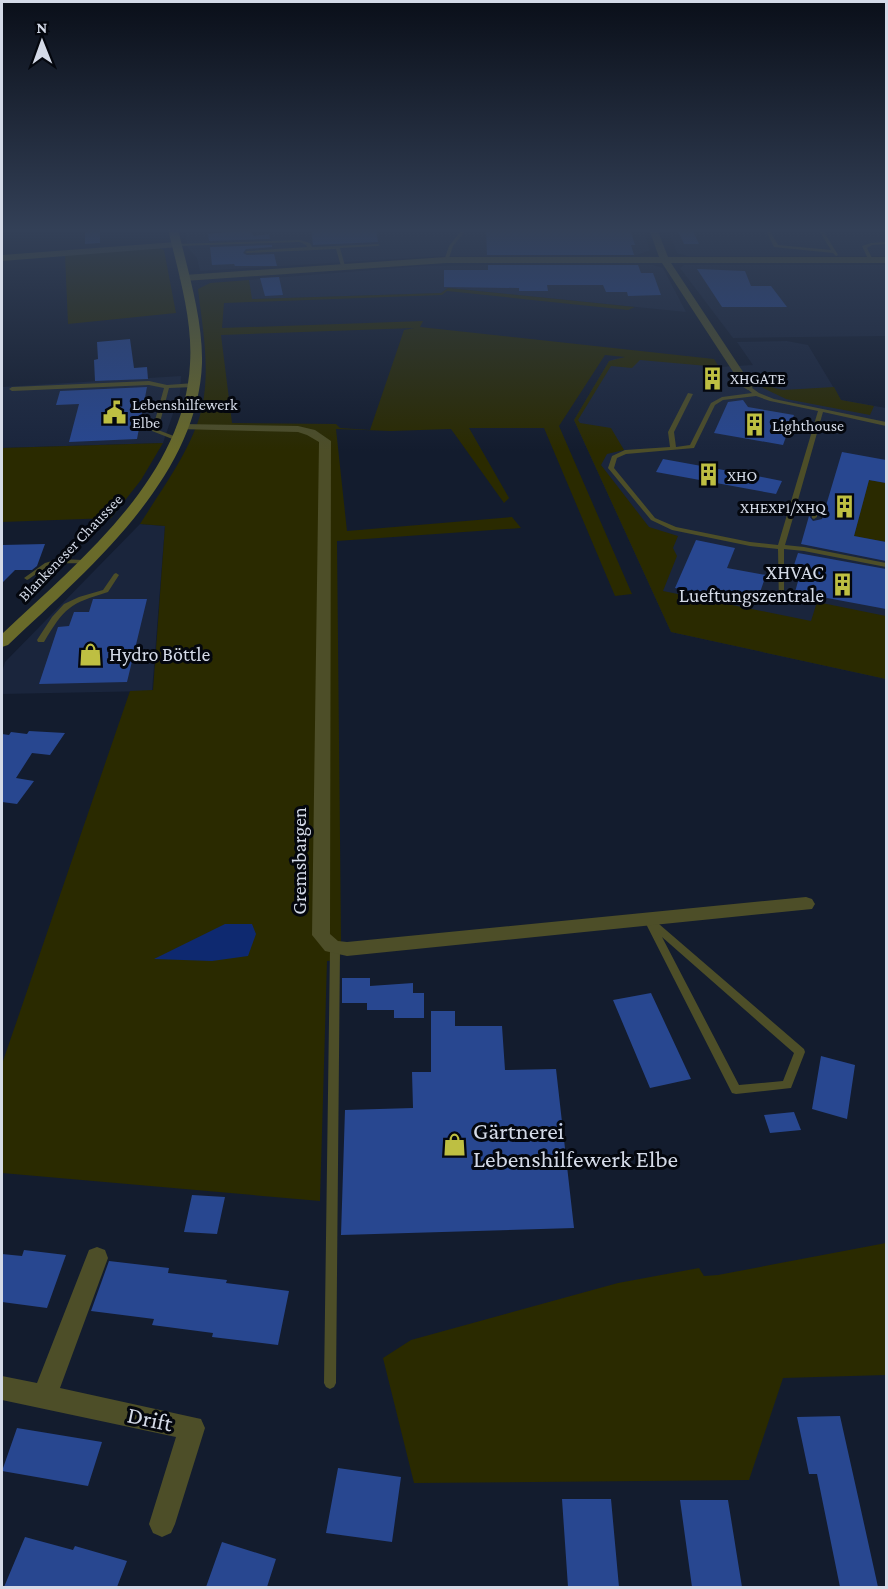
<svg xmlns="http://www.w3.org/2000/svg" width="888" height="1589" font-family="'Crimson Pro',serif">
  <style>
    .built { fill: #1a253c }
    .green { fill: #2a2a00; fill-rule: evenodd }
    .water { fill: #0e2970 }
    .building { fill: #284790 }
    .lines { fill: none; stroke-linecap: round; stroke-linejoin: round }
    .service { fill: #4d4e28; fill-rule: evenodd }
    .minor { fill: #4d4e28; fill-rule: evenodd }
    .secondary { fill: #696a2a; fill-rule: evenodd }
    .labels { text-anchor: middle; stroke-width: 6; stroke-linejoin: round; paint-order: stroke }
    .far-poi-label { font-size: 16px; fill: #d4dae7; stroke: #04070e; text-anchor: start }
    .far-street-label { font-size: 16px; fill: #d4dae7; stroke: #04070e }
    .poi-label { font-size: 20px; fill: #d4dae7; stroke: #04070e; text-anchor: end }
    .street-label { font-size: 20px; fill: #d4dae7; stroke: #04070e }
    .near-poi-label { font-size: 24px; fill: #d4dae7; stroke: #04070e; text-anchor: start }
    .near-street-label { font-size: 24px; fill: #d4dae7; stroke: #04070e }
  </style>
  <rect width="100%" height="100%" fill="#131c2e"/>
  <path class="built" d="M184,229H643L650,250L637,255L443,256L200,271L197,258L188,248Z
    M667,229H886V256H687L677,253Z
    M485,265H653L663,268L686,312L448,288L441,293L251,299L249,280L422,266Z
    M684,265H886V336L733,338L680,268Z
    M787,341L808,345L841,400L886,408V679L671,632L574,420L609,361L615,359L629,357L719,367L753,365L737,342Z
    M181,376L180,393L163,443L2,448V387Z
    M140,524L165,526L152,691L2,694V673L5,662Z"/>
  <path class="green" d="M158,248L164,250L176,313L68,324L65,255Z
    M249,280L252,299L441,293L448,288L635,307L628,310L447,291L442,295L224,303L222,328L423,321L420,327L714,359L719,367L640,360L632,368L611,366L578,420L580,423L611,428L624,450L607,454L601,465L649,527L678,536L673,548L677,556L663,591L811,621L817,602L886,616V679L671,632L574,420L609,361L625,357L605,355L559,426L632,594L615,596L544,428H469L509,498L504,503L451,429L391,431L336,429L347,531L512,517L521,528L337,541L341,938L340,960L327,961L320,1201L2,1173V1064L130,691L153,690L165,526L140,524C163,487 199,440 204,396C209,360 202,324 198,289L210,283ZM414,328L404,330L370,430L340,428L336,424L232,423L221,335Z
    M762,374L771,387L783,390L834,387L841,400L874,406L870,415L786,399L763,388L752,375Z
    M163,443L141,480L111,518L2,522V448Z
    M869,480L886,483V542L854,536Z
    M886,1243V1375L783,1378L749,1480L414,1483L383,1358L411,1340L618,1283L699,1268L704,1276L718,1275Z"/>
  <path class="water" d="M225,924H252L256,934L248,956L212,961L154,959Z"/>
  <path class="building" d="M85,229H100V243L85,244Z
    M311,229H376L378,242L313,245Z
    M486,229H630L635,245H631L634,255H487Z
    M677,229H692L699,244H684Z
    M249,230L254,236L269,234L270,239L209,241L208,234Z
    M272,245V247L246,249L243,253L247,255L274,254L277,266H235L234,264L212,265L210,247Z
    M488,265H638L641,273H653L661,295L628,296L627,292H606L603,285H547L548,291H519V288L444,287V270H488Z
    M697,269L745,271L751,286H771L787,307H722Z
    M279,277L283,295L265,296L260,278Z
    M130,339L134,368L147,367L148,379L95,381L94,360L98,359L97,342Z
    M147,387L137,439L69,442L79,404L56,405L60,391Z
    M743,400L748,407L794,415L783,445L714,433L728,402Z
    M842,452L886,460V483L869,480L854,536L886,542V561L801,544L809,516L813,521L822,519Z
    M663,459L762,477L782,481L776,494L656,472Z
    M696,540L735,548L727,568L766,575L756,604L675,588Z
    M45,544L37,566L32,570H15L2,583V545Z
    M798,553L886,569V609L795,592L802,567L794,565Z
    M93,599H147L127,682L39,684L58,627L69,626L74,612H89Z
    M29,731L65,733L50,755L32,753L16,778L34,781L17,804L2,802V734L9,735L11,732L27,734Z
    M342,978H370V986L413,983V993H424V1018H394V1010H367V1003H342Z
    M651,993L691,1079L650,1088L613,1000Z
    M431,1011H455V1026H502L505,1070L556,1069L574,1228L341,1235L345,1110L413,1108L412,1072H431Z
    M821,1056L855,1065L847,1119L812,1109Z
    M794,1112L801,1130L770,1133L764,1115Z
    M192,1195L225,1197L217,1234L184,1232Z
    M24,1250L66,1255L47,1308L2,1302V1254L22,1256Z
    M109,1261L169,1268L168,1273L227,1280L226,1283L289,1291L278,1345L212,1337L213,1333L152,1325L154,1319L91,1311Z
    M840,1416L859,1501L878,1587H840L817,1474H809L797,1417Z
    M17,1428L102,1442L88,1486L2,1471Z
    M338,1468L401,1477L392,1542L326,1533Z
    M562,1499H611L619,1587H568Z
    M680,1500H728L742,1587H692Z
    M25,1537L73,1550L75,1546L127,1561L117,1587H4Z
    M222,1542L276,1559L267,1587H206Z"/>
  <g class="lines">
    <path class="service" d="M463,229H467L453,246L448,261H444L449,246Z
      M765,229H769L778,245L831,250L818,229H822L838,255L836,256L833,253L774,247Z
      M300,240L310,243L312,247L378,244L380,245L378,246L340,248L345,266L343,267L341,266L336,249L247,253L245,252L247,251L307,247L306,245L300,242L176,246L174,245L176,244Z
      M886,242V244L872,245L867,248L873,260L869,261L862,246L871,243Z
      M149,381L167,385L194,383L197,385L194,387L169,388L158,430L179,438V440H175L152,431L164,388L149,385L12,391L9,389L12,387Z
      M748,385L759,393L774,399L886,422V426L823,412L796,507L817,512V517L814,519L812,518V514L795,511L785,545L804,547L886,563V567L804,551L784,549V603L781,605L779,604L778,549L750,546L672,530L651,520L608,468L612,456L625,450L670,447L668,432L688,393L693,394L674,432L676,447L690,445L711,403L722,397L752,393L745,387ZM756,396L770,401L818,411L778,545L750,542L676,527L655,518L614,468L617,458L626,454L694,448L715,405L723,400Z
      M59,559L83,560L86,562L83,564C57,562 51,564 29,579L27,580L24,578L45,563Z
      M116,573L119,575L108,592C69,604 65,607 44,642H38L37,640L52,617L64,604L79,597L103,590L114,574Z
      M649,917L652,918L804,1049L805,1052L791,1088L736,1094L732,1093L644,920L646,918ZM662,937L794,1053L783,1081L739,1085Z
      M335,944L338,945L340,948L336,1383L334,1387L330,1389L326,1387L324,1383L330,948L332,945Z"/>
    <path class="minor" d="M649,229H657L668,257H886V263H671L753,387L748,390L743,387L662,263H446L184,281L179,278L184,275L446,257H659Z
      M176,242L179,243V247L2,261V255Z
      M182,424L298,426L315,430L331,441L330,934L338,941L347,942L806,897L812,899L815,904L812,909L347,956L325,951L312,935L319,442L307,435L298,432L178,429L176,427Z
      M97,1247L105,1250L108,1258L60,1388L201,1419L205,1428L175,1524L171,1533L162,1537L153,1533L149,1524L176,1437L2,1400V1376L37,1383L89,1250Z"/>
    <path class="secondary" d="M168,229H178C188,272 203,319 202,363C198,479 85,572 8,645L2,647V634C79,561 184,478 190,364C193,319 178,272 168,229Z"/>
  </g>
  <linearGradient id="sky" x2="0" y2="1"><stop stop-color="#0a0f19"/><stop offset="0.51" stop-color="#334057"/><stop offset="1" stop-color="#334057" stop-opacity="0"/></linearGradient>
  <rect width="888" height="451" fill="url(#sky)"/>
  <defs>
    <symbol id="building-bare" viewBox="-9 -9 18 18"><path d="M-4-6H4V6H1V3H-1V6H-4ZM-2.5-4.3h1.7v1.8h-1.7ZM.8-4.3h1.7v1.8H.8ZM-2.5-1h1.7V.8h-1.7ZM.8-1h1.7V.8H.8Z" fill="#bebf42" stroke="#04070e" stroke-width="2.5" paint-order="stroke"/></symbol>
    <symbol id="civic-bare" viewBox="-9 -9 18 18"><path d="M-.6-6.5H3V-4.5H.6V-3L4-1V1h2V6H-6V1h2V-1L-.6-3ZM-1.2 2.5V6h2.4V2.5Z" fill="#bebf42" stroke="#04070e" stroke-width="2.5" paint-order="stroke"/></symbol>
    <symbol id="shop-bare" viewBox="-9 -9 18 18"><path d="M-5-2.5h2.3a2.7 3.5 0 0 1 5.4 0H5L5.5 6h-11ZM-1.5-2.5h3a1.5 2.3 0 0 0-3 0Z" fill="#bebf42" stroke="#04070e" stroke-width="2.5" paint-order="stroke"/></symbol>
  </defs>
  <g fill-rule="evenodd">
    <use href="#building-bare" x="696" y="362" width="33" height="33"/>
    <use href="#civic-bare" x="98" y="396" width="33" height="33"/>
    <use href="#building-bare" x="738" y="408" width="33" height="33"/>
    <use href="#building-bare" x="692" y="458" width="33" height="33"/>
    <use href="#building-bare" x="828" y="490" width="33" height="33"/>
    <use href="#building-bare" x="826" y="568" width="33" height="33"/>
    <use href="#shop-bare" x="74" y="638" width="33" height="33"/>
    <use href="#shop-bare" x="438" y="1128" width="33" height="33"/>
  </g>
  <g class="labels">
    <g class="far-poi-label">
      <text x="730" y="384">XHGATE</text>
      <text x="132" y="410">Lebenshilfewerk<tspan x="132" dy="18">Elbe</tspan></text>
      <text x="772" y="431">Lighthouse</text>
      <text x="727" y="481">XHO</text>
      <text x="826" y="513" text-anchor="end">XHEXP1/XHQ</text>
    </g>
    <g class="far-street-label">
      <text transform="translate(70 547) rotate(-46)" y="6">Blankeneser Chaussee</text>
    </g>
    <g class="poi-label">
      <text x="824" y="579">XHVAC<tspan x="824" dy="23">Lueftungszentrale</tspan></text>
      <text x="109" y="661" text-anchor="start">Hydro Böttle</text>
    </g>
    <g class="street-label">
      <text transform="translate(299 861) rotate(-90)" y="7">Gremsbargen</text>
    </g>
    <g class="near-poi-label">
      <text x="473" y="1139">Gärtnerei<tspan x="473" dy="28">Lebenshilfewerk Elbe</tspan></text>
    </g>
    <g class="near-street-label">
      <text transform="translate(150 1419) rotate(12)" y="8">Drift</text>
    </g>
  </g>
  <rect width="888" height="1589" fill="none" stroke="#d4dae7" stroke-width="6"/>
  <g transform="translate(42 42) rotate(359)" stroke="#04070e" stroke-width="4.5" paint-order="stroke">
  <path d="M0-4.5L10 22L0 15L-10 22Z" fill="#d4dae7"/>
  <text y="-9" font-size="16" font-weight="bold" text-anchor="middle" fill="#d4dae7">N</text>
  </g>
</svg>
